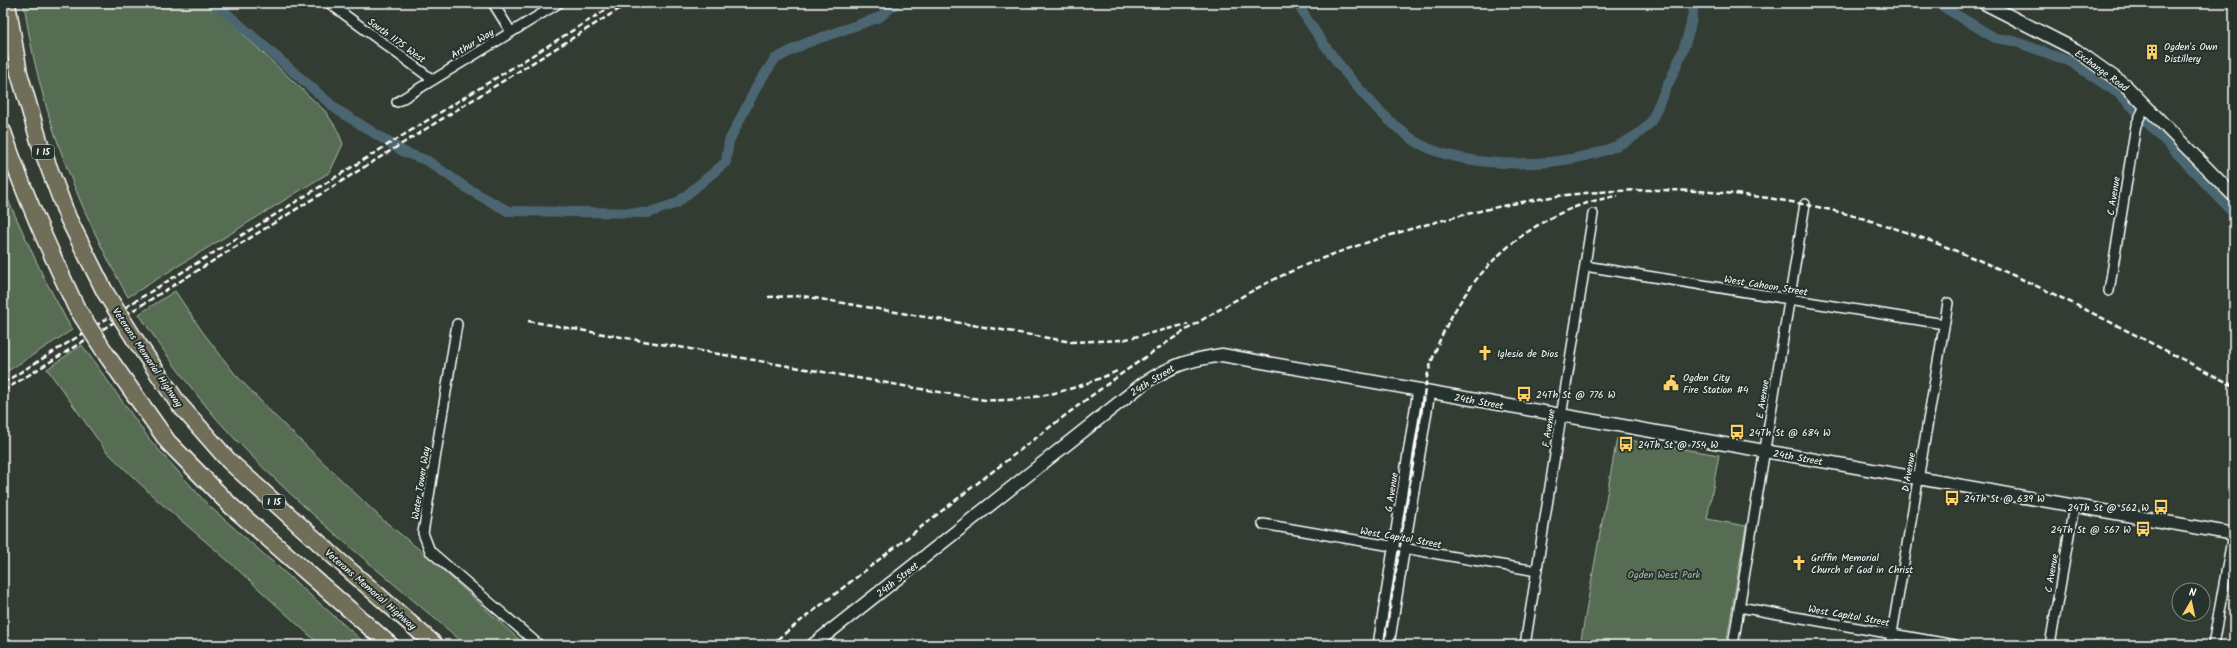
<svg xmlns="http://www.w3.org/2000/svg" width="2237" height="648" font-family="Kalam,sans-serif">
  <style>
    .green { fill: #566d52; stroke: #aab6a8 }
    .lines { fill: none; stroke-linecap: round; stroke-linejoin: round }
    .canal { stroke: #4b6671; stroke-width: 10 }
    .street-casing { stroke: #fff; stroke-width: 12 }
    .secondary-casing { stroke: #fff; stroke-width: 15 }
    .highway-casing { stroke: #fff; stroke-width: 19 }
    .street { stroke: #26332d; stroke-width: 9 }
    .secondary { stroke: #26332d; stroke-width: 12 }
    .highway { stroke: #706e59; stroke-width: 16 }
    .rail { stroke: #fff; stroke-width: 2.5; stroke-dasharray: 6 3; stroke-linecap: butt }
    .highway-bridge-casing { stroke: #fff; stroke-width: 19; stroke-linecap: butt }
    .highway-bridge { stroke: #706e59; stroke-width: 16 }
    .labels { text-anchor: middle; stroke-width: 4; stroke-linejoin: round; paint-order: stroke }
    .shield { fill: #26332d; stroke: #bec2c0; stroke-width: 1 }
    .shield-label { font-size: 9px; font-weight: bold; fill: #fff }
    .street-label { font-size: 10px; fill: #fff; stroke: #26332d }
    .poi-label { font-size: 10px; fill: #fff; stroke: #26332d; text-anchor: start }
    .park-label { font-size: 10px; fill: #b3bdb1; stroke: #26332d }
  </style>
  <rect width="100%" height="100%" fill="#323c33"/>
  <filter id="ink" filterUnits="userSpaceOnUse"><feTurbulence type="fractalNoise" baseFrequency=".025" numOctaves="2"/><feDisplacementMap in="SourceGraphic" scale="8" xChannelSelector="R" yChannelSelector="G"/><feConvolveMatrix kernelMatrix="1 2 1 2 8 2 1 2 1" color-interpolation-filters="sRGB"/></filter>
  <g filter="url(#ink)">
    <path class="green" d="M24,3H207L214,7L325,111L337,129L343,144L330,172L128,297C77,206 38,107 24,3Z
      M3,189L43,276L72,330L3,374Z
      M175,291L202,331L235,374L275,416L382,519L432,560L525,645H466C388,578 306,514 235,439C199,401 168,358 139,314Z
      M82,345L150,440L208,505L367,645H320L226,559L156,499L106,451L47,369Z
      M1617,438L1719,455L1707,519L1746,526L1726,645H1580Z"/>
    <g class="lines">
      <path class="canal" d="M215,3L336,109L404,152L428,161L468,189L508,211L648,213L677,203L726,162L729,141L758,84L775,59L806,43L880,17L896,3
        M1297,3C1324,48 1369,108 1412,139C1462,175 1606,172 1649,124C1654,118 1657,107 1661,99C1676,68 1691,38 1694,3
        M1937,3L1995,38L2014,41L2071,62L2121,95L2234,213"/>
      <defs>
        <path id="street" d="M329,3L433,80
          M493,3L511,32
          M397,102L559,3
          M1585,266L1944,324
          M2109,291L2136,125L2145,106
          M457,324L423,533L430,551L539,645
          M1263,524L1537,571
          M1739,607L1955,645
          M1378,645L1418,390
          M1389,645L1430,392
          M1525,645L1593,214
          M1733,645L1805,204
          M1890,645L1948,303
          M2050,645L2074,506
          M2213,645L2233,534"/>
        <path id="secondary" d="M1984,3L2076,50L2125,85L2234,196
          M813,645L1144,383C1173,365 1188,360 1222,355L2234,534"/>
        <path id="highway" d="M7,3L19,73L40,144L68,218L105,292
          M3,132C23,192 49,249 76,307
          M134,338L178,403L229,461L339,561L435,645
          M108,357L168,442L231,506L390,645"/>
      </defs>
      <use href="#street" class="street-casing"/>
      <use href="#secondary" class="secondary-casing"/>
      <use href="#highway" class="highway-casing"/>
      <use href="#street" class="street"/>
      <use href="#secondary" class="secondary"/>
      <use href="#highway" class="highway"/>
      <path class="rail" d="M768,297L802,296L1072,342L1122,340L1188,324
        M528,321L985,400C1032,402 1075,390 1117,371
        M3,383L617,3
        M3,391L629,3
        M770,645C845,586 921,527 997,468C1086,399 1174,330 1275,279C1319,257 1367,242 1414,228C1461,215 1509,203 1558,196C1663,183 1774,191 1875,222C2001,261 2117,326 2234,386
        M1384,645L1427,377C1451,287 1523,210 1618,196"/>
      <defs>
        <path id="highway-bridge" d="M105,292L134,338
          M76,307L108,357"/>
      </defs>
      <use href="#highway-bridge" class="highway-bridge-casing"/>
      <use href="#highway-bridge" class="highway-bridge"/>
    </g>
  </g>
  <defs>
    <symbol id="building-bare" viewBox="-9 -9 18 18"><path d="M-4-6H4V6H1V3H-1V6H-4ZM-2.5-4.3h1.7v1.8h-1.7ZM.8-4.3h1.7v1.8H.8ZM-2.5-1h1.7V.8h-1.7ZM.8-1h1.7V.8H.8Z" fill="#ffd166" stroke="#26332d" stroke-width="2.5" paint-order="stroke"/></symbol>
    <symbol id="church-bare" viewBox="-9 -9 18 18"><path d="M-1.2-6h2.4v3.5h3.3v2.4h-3.3V6h-2.4V-.1h-3.3v-2.4h3.3Z" fill="#ffd166" stroke="#26332d" stroke-width="2.5" paint-order="stroke"/></symbol>
    <symbol id="civic-bare" viewBox="-9 -9 18 18"><path d="M-.6-6.5H3V-4.5H.6V-3L4-1V1h2V6H-6V1h2V-1L-.6-3ZM-1.2 2.5V6h2.4V2.5Z" fill="#ffd166" stroke="#26332d" stroke-width="2.5" paint-order="stroke"/></symbol>
    <symbol id="bus-bare" viewBox="-9 -9 18 18"><path d="M-5-6H5V4H4V6H2V4H-2V6H-4V4H-5ZM-3.5-4V0h7V-4ZM-3.5 1.2v1.5H-2V1.2ZM2 1.2v1.5H3.5V1.2Z" fill="#ffd166" stroke="#26332d" stroke-width="2.5" paint-order="stroke"/></symbol>
  </defs>
  <g fill-rule="evenodd">
    <use href="#building-bare" x="2141" y="41" width="22" height="22"/>
    <use href="#church-bare" x="1474" y="342" width="22" height="22"/>
    <use href="#civic-bare" x="1660" y="372" width="22" height="22"/>
    <use href="#bus-bare" x="1513" y="383" width="22" height="22"/>
    <use href="#bus-bare" x="1726" y="421" width="22" height="22"/>
    <use href="#bus-bare" x="1615" y="433" width="22" height="22"/>
    <use href="#bus-bare" x="1941" y="487" width="22" height="22"/>
    <use href="#bus-bare" x="2150" y="496" width="22" height="22"/>
    <use href="#bus-bare" x="2132" y="518" width="22" height="22"/>
    <use href="#church-bare" x="1788" y="552" width="22" height="22"/>
  </g>
  <g class="labels">
    <g class="shield">
      <rect x="32" y="145" width="22" height="14" rx="3"/>
      <rect x="263" y="495" width="22" height="14" rx="3"/>
    </g>
    <g class="shield-label">
      <text x="43" y="155">I 15</text>
      <text x="274" y="505">I 15</text>
    </g>
    <g class="street-label">
      <text transform="translate(397 40) rotate(36)" y="4">South 1175 West</text>
      <text transform="translate(472 43) rotate(-31)" y="4">Arthur Way</text>
      <text transform="translate(2102 70) rotate(36)" y="4">Exchange Road</text>
      <text transform="translate(2113 196) rotate(-81)" y="4">C Avenue</text>
      <text transform="translate(1766 285) rotate(9)" y="4">West Cahoon Street</text>
      <text transform="translate(148 357) rotate(56)" y="4">Veterans Memorial Highway</text>
      <text transform="translate(1152 380) rotate(-32)" y="4">24th Street</text>
      <text transform="translate(1762 399) rotate(-81)" y="4">E Avenue</text>
      <text transform="translate(1479 401) rotate(10)" y="4">24th Street</text>
      <text transform="translate(1548 428) rotate(-81)" y="4">F Avenue</text>
      <text transform="translate(1798 457) rotate(10)" y="4">24th Street</text>
      <text transform="translate(1908 472) rotate(-80)" y="4">D Avenue</text>
      <text transform="translate(420 483) rotate(-81)" y="4">Water Tower Way</text>
      <text transform="translate(1391 492) rotate(-81)" y="4">G Avenue</text>
      <text transform="translate(1401 537) rotate(10)" y="4">West Capitol Street</text>
      <text transform="translate(2051 573) rotate(-80)" y="4">C Avenue</text>
      <text transform="translate(897 579) rotate(-38)" y="4">24th Street</text>
      <text transform="translate(371 589) rotate(41)" y="4">Veterans Memorial Highway</text>
      <text transform="translate(1849 615) rotate(10)" y="4">West Capitol Street</text>
    </g>
    <g class="poi-label">
      <text x="2164" y="50">Ogden's Own<tspan x="2164" dy="12">Distillery</tspan></text>
      <text x="1497" y="357">Iglesia de Dios</text>
      <text x="1683" y="381">Ogden City<tspan x="1683" dy="12">Fire Station #4</tspan></text>
      <text x="1536" y="398">24Th St @ 776 W</text>
      <text x="1749" y="436">24Th St @ 684 W</text>
      <text x="1638" y="448">24Th St @ 754 W</text>
      <text x="1964" y="502">24Th St @ 639 W</text>
      <text x="2149" y="511" text-anchor="end">24Th St @ 562 W</text>
      <text x="2131" y="533" text-anchor="end">24Th St @ 567 W</text>
      <text x="1811" y="561">Griffin Memorial<tspan x="1811" dy="12">Church of God in Christ</tspan></text>
    </g>
    <g class="park-label">
      <text x="1664" y="578">Ogden West Park</text>
    </g>
  </g>
  <rect width="2237" height="648" fill="none" stroke="#26332d" stroke-width="16"/>
  <rect x="8" y="8" width="2221" height="632" fill="none" stroke="#fff" stroke-width="1.5" filter="url(#ink)"/>
  <g transform="translate(2191 602) rotate(9)"><circle r="19" fill="#26332d" stroke="#7d8581"/>
  <path d="M0-3L7 15L0 10L-7 15Z" fill="#ffd166"/>
  <text y="-6" font-size="11" font-weight="bold" text-anchor="middle" fill="#ffffff">N</text>
  </g>
</svg>
